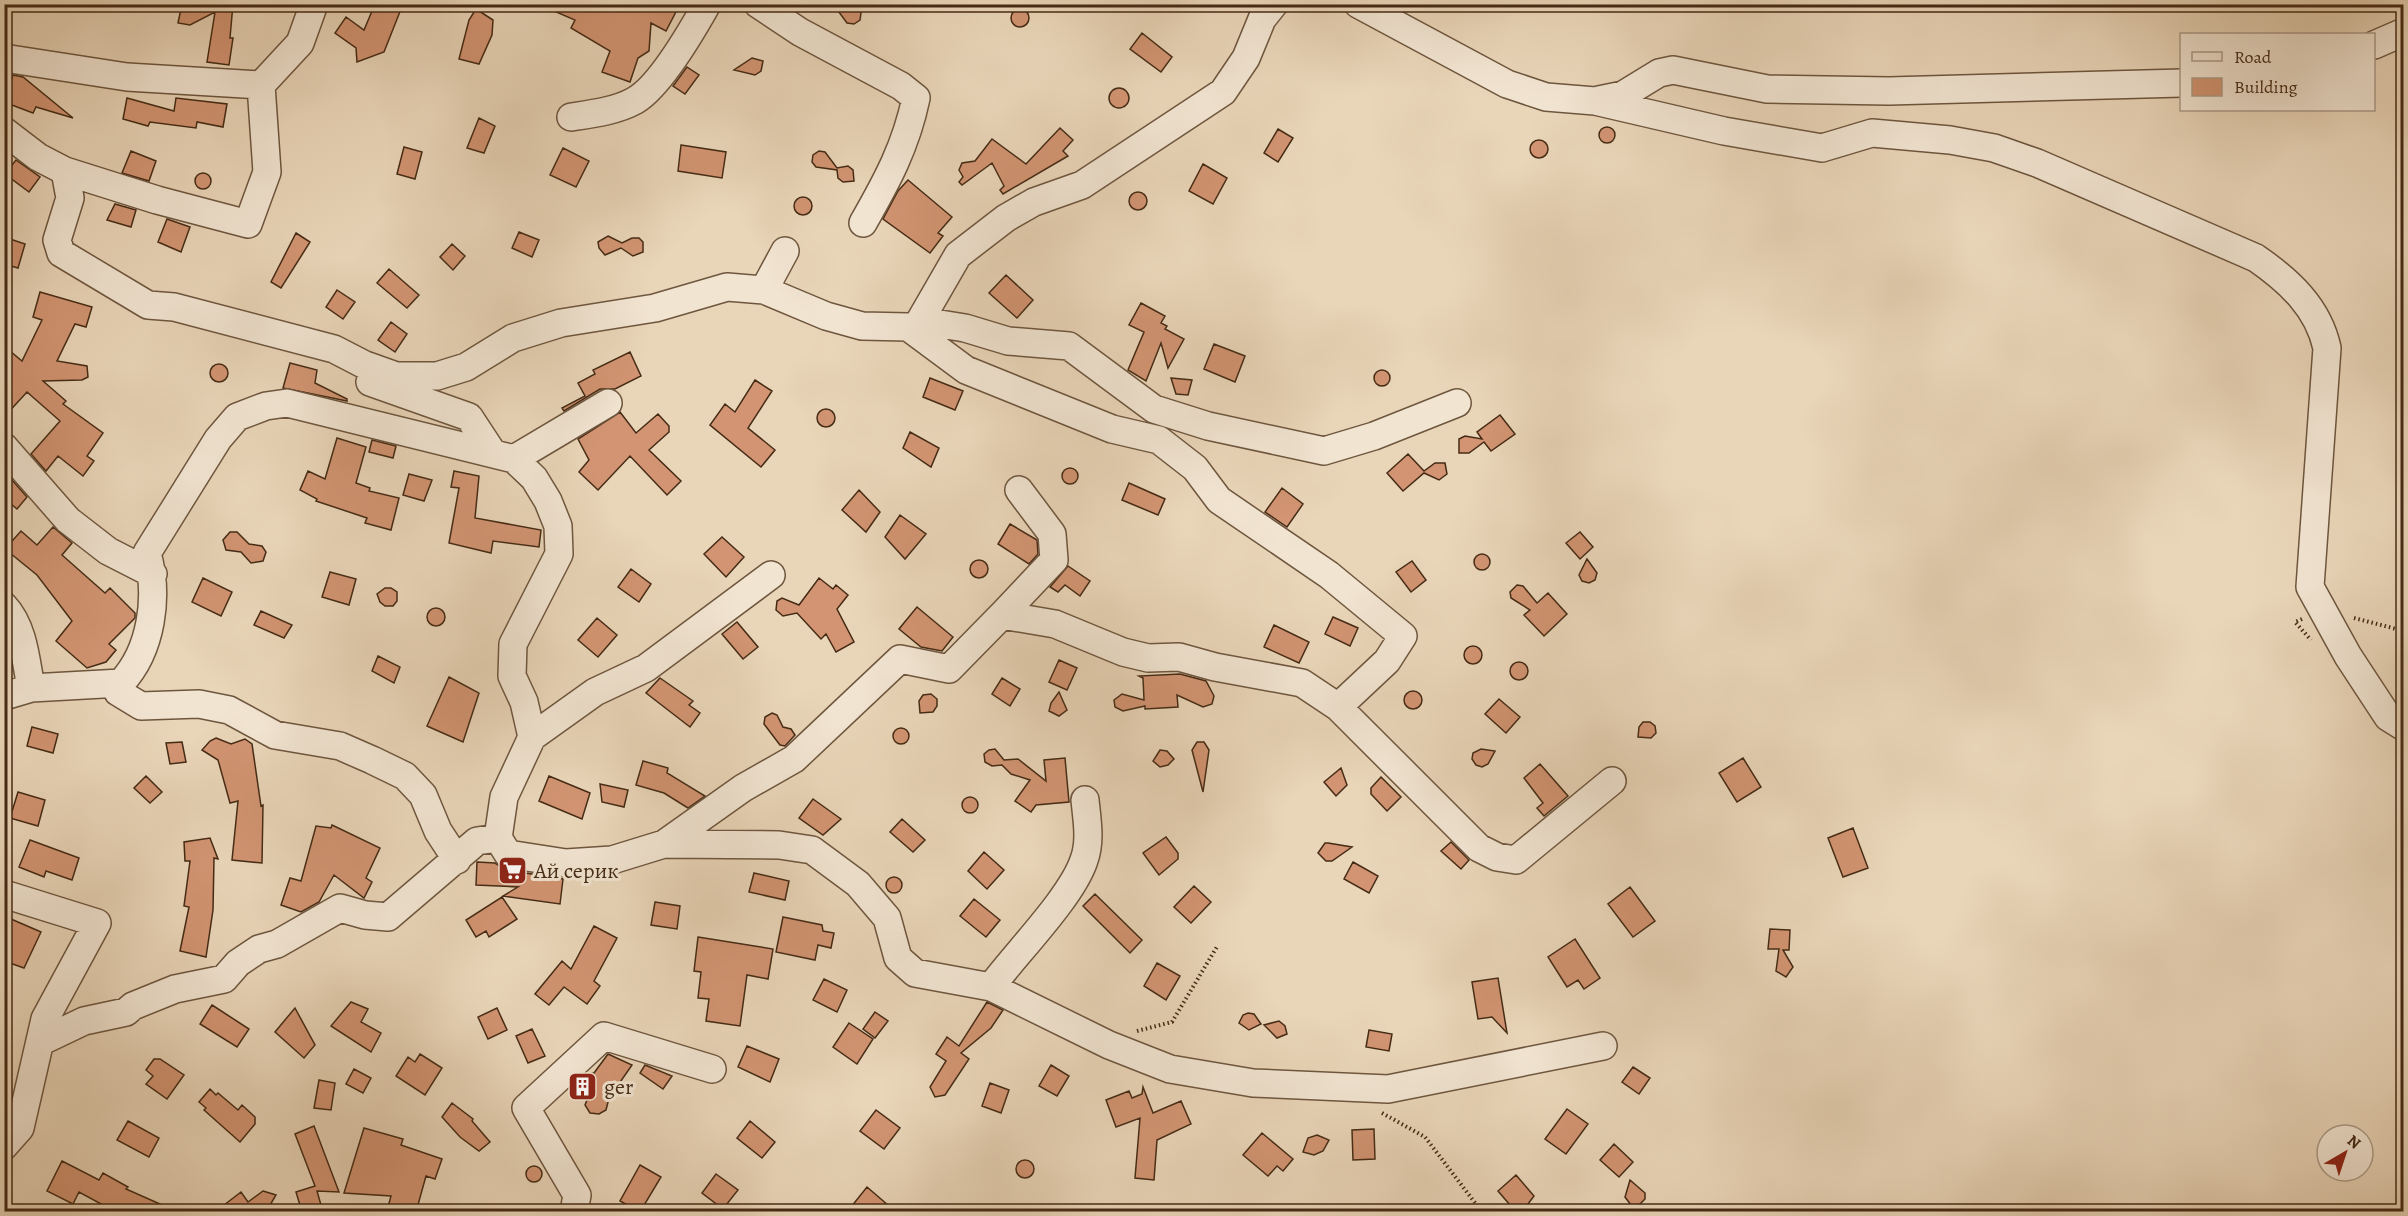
<svg xmlns="http://www.w3.org/2000/svg" width="2408" height="1216" font-family="Alegreya,serif">
  <style>
    .building { fill: #d29472; stroke: #452b15; stroke-width: 1.5 }
    .lines { fill: none; stroke-linecap: round; stroke-linejoin: round }
    .minor-casing { stroke: #6e563e; stroke-width: 30 }
    .path { stroke: #452b15; stroke-width: 4; stroke-dasharray: 1.5 3; stroke-linecap: butt }
    .minor { stroke: #f1e4d1; stroke-width: 27 }
    .labels { text-anchor: middle; stroke-width: 6; stroke-linejoin: round; paint-order: stroke }
    .poi-label { font-size: 22px; fill: #452b15; stroke: #f1e4d1; text-anchor: start }
  </style>
  <rect width="100%" height="100%" fill="#e9d5b8"/>
  <filter id="stains"><feTurbulence type="fractalNoise" baseFrequency=".00333" numOctaves="4"/><feColorMatrix values="0 0 0 0 .2 0 0 0 0 .09 0 0 0 0 .02 0 0 0 .5 -.17"/></filter>
  <radialGradient id="worn" r=".72"><stop offset=".6" stop-color="#630" stop-opacity="0"/><stop offset="1" stop-color="#630" stop-opacity=".3"/></radialGradient>
  <path class="building" d="M182,4H233L230,38H233L229,65L207,62L215,12L190,25L178,23Z
    M375,4H403L384,52L357,62L356,48L335,33L346,17L364,30Z
    M538,4H680L666,31L651,23L649,51L638,58L630,82L602,72L610,51L571,28L575,20Z
    M833,4L857,7L861,13L860,20L854,24L847,23Z
    M1011 18a9 9 0 1 1 18 0a9 9 0 1 1-18 0Z
    M476,9L493,20L492,35L479,64L459,59L469,20Z
    M1142,33L1172,57L1161,72L1130,49Z
    M752,58L763,61L761,71L755,75L734,70Z
    M687,67L699,75L685,94L673,86Z
    M13,75L23,77L73,118L36,107L33,113L4,102Z
    M1109 98a10 10 0 1 1 20 0a10 10 0 1 1-20 0Z
    M127,98L174,111L176,98L227,104L223,127L197,122L196,128L150,122L148,126L123,119Z
    M479,118L495,126L484,153L467,148Z
    M1599 135a8 8 0 1 1 16 0a8 8 0 1 1-16 0Z
    M1060,128L1073,140L1063,151L1068,156L1003,194L1000,190L1004,186L992,163L962,185L959,182L963,177L959,170L962,163L975,161L992,139L1026,164Z
    M1278,129L1293,138L1278,162L1264,153Z
    M1530 149a9 9 0 1 1 18 0a9 9 0 1 1-18 0Z
    M681,145L726,152L722,178L678,171Z
    M404,147L422,152L415,179L397,174Z
    M563,148L589,161L576,187L550,175Z
    M131,151L156,161L149,181L122,173Z
    M819,151L825,152L837,168L848,166L853,170L854,181L843,182L838,178L837,170L816,167L812,162L813,155Z
    M16,160L40,177L29,192L5,174Z
    M1203,164L1227,178L1213,204L1189,191Z
    M195 181a8 8 0 1 1 16 0a8 8 0 1 1-16 0Z
    M908,180L952,217L938,233L943,236L930,253L883,219L898,191Z
    M1129 201a9 9 0 1 1 18 0a9 9 0 1 1-18 0Z
    M794 206a9 9 0 1 1 18 0a9 9 0 1 1-18 0Z
    M115,204L136,210L131,227L107,220Z
    M167,219L190,227L181,252L158,242Z
    M519,232L539,240L532,257L512,248Z
    M296,233L310,242L281,288L271,282Z
    M608,236L622,243L632,238H639L643,242V252L633,256L621,248L605,255L599,248L598,242Z
    M4,237L25,244L18,268L4,264Z
    M452,244L465,256L453,270L440,257Z
    M389,269L419,295L407,308L377,283Z
    M1006,275L1033,300L1017,318L989,293Z
    M337,290L355,302L343,319L326,307Z
    M40,292L92,307L86,327L75,324L57,361L87,366L88,377L82,380L43,381L66,401L63,404L103,433L87,456L94,461L83,476L58,456L46,471L31,454L60,421L27,392L4,417V346L22,361L42,320L33,317Z
    M1141,303L1165,316L1161,323L1167,326L1165,329L1184,339L1168,368L1161,343L1146,381L1128,370L1144,332L1129,325Z
    M391,322L407,334L395,352L378,340Z
    M1214,344L1245,356L1235,382L1204,369Z
    M630,352L641,376L615,389H600L564,411L562,408L585,396L578,383L595,374L593,370Z
    M290,363L317,370L315,383L347,399V401L283,388Z
    M210 373a9 9 0 1 1 18 0a9 9 0 1 1-18 0Z
    M1374 378a8 8 0 1 1 16 0a8 8 0 1 1-16 0Z
    M930,378L963,391L955,410L923,397Z
    M1171,378L1192,380L1188,395L1176,394Z
    M755,380L772,391L748,428L775,450L761,467L710,425L725,404L735,412Z
    M817 418a9 9 0 1 1 18 0a9 9 0 1 1-18 0Z
    M620,412L636,433L658,414L669,426V432L649,450L681,481L667,495L630,456L598,490L579,472L589,460L578,439Z
    M1500,415L1515,434L1491,451L1484,442L1469,453H1459V439L1465,436L1482,439L1477,432Z
    M910,432L939,448L931,467L903,448Z
    M337,438L366,447L356,483L370,488L369,491L399,498L391,530L365,523L367,518L316,501L317,499L300,490L308,471L325,479Z
    M372,440L396,446L393,458L369,452Z
    M1408,454L1424,471L1435,463H1445L1447,474L1439,480L1424,473L1403,491L1387,473Z
    M1062 476a8 8 0 1 1 16 0a8 8 0 1 1-16 0Z
    M4,471L27,497L17,509L4,498Z
    M454,471L479,476L475,518L541,530L539,547L493,541L491,553L449,543L459,488L451,487Z
    M409,474L432,480L424,501L403,495Z
    M1129,483L1165,499L1158,515L1122,500Z
    M1282,488L1303,504L1287,527L1265,512Z
    M859,490L880,512L866,532L842,510Z
    M900,515L926,534L905,559L885,537Z
    M1010,524L1037,540L1038,554L1029,564L998,544Z
    M53,527L72,543L62,555L105,593L110,588L135,613V618L109,644L116,650L106,662L87,668L56,641L72,621L37,575L5,549L21,531L37,545Z
    M230,532H237L249,544L262,546L266,552L263,561L251,563L241,552L226,550L223,540Z
    M1580,532L1593,547L1580,559L1566,543Z
    M722,537L744,557L726,577L704,554Z
    M1474 562a8 8 0 1 1 16 0a8 8 0 1 1-16 0Z
    M1587,559L1597,573L1595,580L1589,583L1582,581L1579,575Z
    M970 569a9 9 0 1 1 18 0a9 9 0 1 1-18 0Z
    M1412,561L1426,580L1411,592L1396,572Z
    M1068,566L1090,581L1080,596L1065,585L1058,592L1050,587Z
    M631,569L651,584L639,602L618,587Z
    M330,572L356,579L349,605L322,597Z
    M203,578L232,592L221,616L192,602Z
    M819,578L833,589L836,585L848,595L837,609L854,642L836,652L826,634L821,639L797,613L783,616L776,610L777,601L782,598L799,605Z
    M1517,585L1523,586L1537,603L1548,593L1567,614L1544,636L1524,615L1530,610L1511,598L1510,592Z
    M385,588H391L397,592V601L393,606H385L380,602L377,594Z
    M917,607L953,637L942,651L921,647L899,629Z
    M427 617a9 9 0 1 1 18 0a9 9 0 1 1-18 0Z
    M261,611L292,625L284,638L254,625Z
    M1333,617L1358,628L1350,646L1325,634Z
    M597,618L617,635L598,657L578,640Z
    M737,622L758,647L743,659L722,634Z
    M1274,625L1309,642L1299,663L1264,647Z
    M1464 655a9 9 0 1 1 18 0a9 9 0 1 1-18 0Z
    M378,656L400,667L394,683L372,671Z
    M1059,660L1077,668L1067,690L1049,682Z
    M1510 671a9 9 0 1 1 18 0a9 9 0 1 1-18 0Z
    M1180,674L1206,681L1214,696L1212,704L1203,707L1177,695L1178,707L1145,709V706L1123,711L1115,707L1114,700L1122,694L1144,700L1143,678L1139,676Z
    M449,677L479,693L463,742L427,726Z
    M660,678L693,701L689,705L700,713L690,727L646,693Z
    M1002,678L1020,689L1010,706L992,694Z
    M1404 700a9 9 0 1 1 18 0a9 9 0 1 1-18 0Z
    M1059,692L1067,710L1059,716L1049,711L1051,703Z
    M931,694L937,699V706L933,712L920,713L919,701L923,695Z
    M1499,699L1520,717L1506,733L1485,714Z
    M772,713L777,715L783,727L791,729L795,735L785,746L780,745L764,724L765,717Z
    M1643,722H1650L1655,726L1656,733L1651,738L1638,737L1639,727Z
    M32,727L58,734L53,753L27,746Z
    M893 736a8 8 0 1 1 16 0a8 8 0 1 1-16 0Z
    M216,738L231,744L245,739L252,744L261,806L263,805L262,863L232,860L238,801L230,803L218,760L202,750L210,741Z
    M182,742L186,762L170,764L166,743Z
    M1197,742H1204L1209,750L1203,792L1192,750Z
    M995,749L1004,760L1018,759L1046,781L1044,760L1065,758L1069,802L1036,805L1031,812L1015,801L1030,780L1011,774L1002,765L992,766L985,762L984,754L989,750Z
    M1481,749L1495,751L1488,764L1482,767L1476,765L1472,759L1473,753Z
    M1160,750L1167,751L1174,759L1168,765L1160,767L1153,761Z
    M1743,758L1761,787L1737,802L1719,773Z
    M643,761L668,768L667,773L705,796L688,808L664,793L636,785Z
    M1540,764L1568,796L1544,816L1537,808L1543,803L1524,778Z
    M1341,768L1347,785L1336,796L1324,782Z
    M146,776L162,792L150,803L134,788Z
    M549,776L590,793L582,819L539,801Z
    M1381,777L1401,797L1387,811L1371,794V788Z
    M600,784L628,790L624,807L602,802Z
    M18,792L45,800L38,826L10,818Z
    M962 805a8 8 0 1 1 16 0a8 8 0 1 1-16 0Z
    M813,799L841,819L823,835L799,818Z
    M902,819L925,840L913,852L890,832Z
    M332,825L380,848L366,878L372,882L364,898L334,875L319,902L301,912L281,905L290,878L301,881L316,826L331,828Z
    M1853,828L1868,868L1843,877L1828,838Z
    M1166,837L1178,853V859L1159,875L1143,853Z
    M210,838L218,859L214,858L213,910L206,957L180,951L189,907L184,906L190,861H185L184,842Z
    M30,840L79,858L72,880L46,871L44,877L19,867Z
    M1451,842L1469,860L1461,869L1441,851Z
    M1325,843H1328L1352,847L1332,861H1326L1318,853Z
    M984,852L1004,870L987,889L968,871Z
    M477,862L495,863L506,870L563,879L560,904L503,896L518,887L476,885Z
    M1353,862L1378,876L1369,893L1344,879Z
    M754,873L789,881L785,900L749,892Z
    M886 885a8 8 0 1 1 16 0a8 8 0 1 1-16 0Z
    M1194,886L1211,902L1191,923L1174,907Z
    M1630,887L1655,921L1633,937L1608,904Z
    M1095,894L1142,940L1130,953L1083,906Z
    M502,897L517,919L489,937L486,931L476,937L466,920Z
    M974,899L1000,920L986,937L960,916Z
    M655,902L680,906L677,929L651,925Z
    M4,916L41,932L24,968L7,962L10,955L4,953Z
    M783,917L822,925L823,931L834,933L831,948L818,945L815,960L776,952Z
    M594,926L617,938L594,981L600,986L587,1004L564,987L549,1005L535,994L562,961L571,969Z
    M1770,929L1790,930L1789,950H1783L1793,967L1786,977L1776,971L1779,949H1768Z
    M698,937L773,949L768,979L747,975L740,1026L706,1021L709,999L698,998L701,972L694,971Z
    M1575,939L1600,978L1584,989L1578,980L1567,987L1548,957Z
    M1157,963L1180,976L1166,1000L1144,986Z
    M1498,978L1507,1033L1492,1017L1478,1019L1472,982Z
    M824,979L847,990L837,1012L813,1000Z
    M351,1002L368,1009L361,1022L381,1033L371,1052L331,1026Z
    M987,1002L1003,1010L991,1028L961,1053L969,1059L945,1095L935,1097L930,1087L946,1061L936,1054L947,1037L959,1046Z
    M212,1005L249,1029L237,1047L200,1024Z
    M295,1008L315,1045L304,1058L275,1032Z
    M497,1008L507,1030L488,1039L478,1017Z
    M875,1012L888,1021L875,1038L863,1029Z
    M1248,1013L1254,1014L1261,1024L1249,1030L1239,1023L1243,1015Z
    M1279,1021L1285,1026L1287,1034L1277,1038L1264,1025Z
    M849,1023L873,1039L857,1064L833,1047Z
    M532,1029L545,1056L528,1063L516,1036Z
    M1369,1030L1392,1034L1389,1051L1366,1047Z
    M747,1046L779,1059L770,1082L738,1067Z
    M420,1054L442,1068L425,1095L396,1076L408,1057L415,1062Z
    M608,1054L632,1065L609,1098L606,1110L599,1114L590,1113L585,1105L587,1100L572,1091L573,1086L585,1075L594,1073Z
    M154,1059H160L184,1075L167,1099L146,1084L153,1076L146,1070Z
    M645,1065L672,1076L663,1089L640,1073Z
    M1051,1065L1069,1076L1057,1096L1039,1086Z
    M1633,1067L1650,1078L1639,1094L1622,1082Z
    M354,1069L371,1078L363,1093L346,1084Z
    M319,1080L335,1083L331,1110L314,1108Z
    M990,1083L1009,1090L1001,1113L982,1106Z
    M1143,1087L1153,1113L1181,1101L1191,1124L1157,1140L1154,1180L1135,1178L1140,1118L1116,1127L1106,1100L1129,1091L1132,1098L1142,1094Z
    M210,1089L216,1095L218,1093L238,1110L242,1105L255,1117V1124L240,1142L204,1110L206,1108L199,1102Z
    M452,1103L473,1119L472,1121L490,1142L479,1151L460,1137L442,1117Z
    M1567,1109L1588,1124L1566,1154L1545,1139Z
    M876,1110L900,1128L884,1149L860,1131Z
    M128,1121L159,1138L149,1157L117,1140Z
    M750,1121L775,1142L762,1158L737,1138Z
    M314,1126L339,1192L317,1191L323,1212H302L296,1192L315,1186L295,1134Z
    M364,1128L403,1139L401,1145L442,1159L435,1179L426,1176L416,1212L388,1207L391,1196L344,1193Z
    M1374,1129L1375,1159L1353,1160L1352,1130Z
    M1262,1133L1293,1159L1283,1171L1277,1166L1268,1176L1243,1155Z
    M1317,1135L1329,1140L1323,1151L1314,1155L1303,1152L1308,1138Z
    M1614,1144L1633,1162L1619,1177L1600,1160Z
    M1016 1169a9 9 0 1 1 18 0a9 9 0 1 1-18 0Z
    M62,1161L99,1180L103,1173L128,1187L126,1189L178,1212L114,1211L79,1192L73,1204L47,1191Z
    M640,1165L661,1177L640,1212L620,1201Z
    M526 1174a8 8 0 1 1 16 0a8 8 0 1 1-16 0Z
    M716,1174L738,1190L723,1209L702,1193Z
    M1516,1175L1534,1196L1522,1212H1516L1498,1191Z
    M1630,1180L1645,1193V1199L1638,1206L1631,1205L1625,1197Z
    M867,1187L896,1212H847Z
    M263,1191L276,1195L266,1212H215L241,1192L248,1202Z"/>
  <g class="lines">
    <defs>
      <path id="minor" d="M758,4L800,32L901,86L916,98C906,146 887,181 863,223
        M1358,4L1507,84L1546,97L1595,101L1724,131L1822,148L1872,133L1950,140L1994,148L2037,163L2256,258C2289,281 2318,307 2327,348L2310,587L2348,656L2388,717L2404,727
        M2374,45L2404,32
        M4,58L127,77L261,85L300,43L314,4
        M1599,100L1623,95L1659,73L1673,70L1767,89L1889,91L2182,83
        M571,117C591,114 616,111 634,101C659,88 693,29 707,4
        M4,131L38,157L65,171L70,198L57,240L61,253L148,305L174,307L334,349L365,365L396,376H437L466,367L513,338L561,323L655,308L727,287L764,290L826,316L862,326L908,327L934,323L965,328L1008,341L1069,346L1154,409L1208,426L1324,451L1374,436L1457,403
        M65,171L157,200L248,224L267,172L261,85
        M764,290L785,251
        M917,326L958,255L1006,218L1034,202L1082,185L1223,92L1246,58L1262,19L1274,4
        M908,327L966,370L1112,429L1159,440L1195,468L1219,500L1329,575L1403,636L1387,661L1338,707
        M370,382L469,417L492,452
        M4,447L68,520L108,551L153,574
        M4,606C24,627 26,662 31,688
        M1002,615L1054,560L1052,534L1019,490
        M121,683L118,692L141,706L199,704L229,710L275,735L340,746L372,760L405,776L423,795L438,831L457,860
        M4,696L31,688L121,683C152,650 159,596 147,553L218,439L237,417L266,406L287,403L514,459L608,403
        M532,737L595,692L646,668L771,575
        M498,838L504,797L532,737L524,702L512,676L513,644L559,554L558,526L548,501L534,478L514,459
        M664,844L743,788L794,759L900,659L949,669L1002,615L1055,624L1123,652L1148,658L1179,657L1215,667L1302,683L1338,707L1479,848L1497,857L1516,860L1612,781
        M4,894L97,923L45,1019L20,1128L4,1146
        M991,987C1016,953 1072,897 1084,860C1091,841 1087,820 1085,800
        M40,1042L84,1021L126,1012L133,1006L175,989L224,979L238,963L259,949L277,944L340,908L365,915L388,917L477,841L498,838L508,854L566,863L612,860L664,844L779,845L812,850L858,884L887,918L898,958L915,973L991,987L1109,1045L1170,1069L1253,1083L1388,1089L1603,1046
        M574,1212L577,1195L526,1108L604,1036L712,1069"/>
    </defs>
    <use href="#minor" class="minor-casing"/>
    <path class="path" d="M2354,618L2404,631
      M2302,619L2295,622L2311,640
      M1137,1031L1172,1022L1218,945
      M1382,1113L1425,1137L1482,1212"/>
    <use href="#minor" class="minor"/>
  </g>
  <defs>
    <symbol id="supermarket-square" viewBox="-11 -11 22 22"><rect x="-9" y="-9" width="18" height="18" rx="4" fill="#8f2418" stroke="#f1e4d1"/><path d="M-6-5.5h2.5l.6 2H6L4.5 2H-2.5L-4.4-4H-6ZM-1.5 3.2a1.3 1.3 0 1 0 .1 0ZM3 3.2a1.3 1.3 0 1 0 .1 0Z" fill="#fff"/></symbol>
    <symbol id="building-square" viewBox="-11 -11 22 22"><rect x="-9" y="-9" width="18" height="18" rx="4" fill="#8f2418" stroke="#f1e4d1"/><path d="M-4-6H4V6H1V3H-1V6H-4ZM-2.5-4.3h1.7v1.8h-1.7ZM.8-4.3h1.7v1.8H.8ZM-2.5-1h1.7V.8h-1.7ZM.8-1h1.7V.8H.8Z" fill="#fff"/></symbol>
  </defs>
  <g fill-rule="evenodd">
    <use href="#supermarket-square" x="496" y="854" width="33" height="33"/>
    <use href="#building-square" x="566" y="1070" width="33" height="33"/>
  </g>
  <g class="labels">
    <g class="poi-label">
      <text x="534" y="878">Ай серик</text>
      <text x="604" y="1094">ger</text>
    </g>
  </g>
  <rect width="2408" height="1216" fill="none" stroke="#e9d5b8" stroke-width="24"/>
  <rect x="6" y="6" width="2396" height="1204" fill="none" stroke="#452b15" stroke-width="3"/>
  <rect x="12" y="12" width="2384" height="1192" fill="none" stroke="#452b15" stroke-width="1.5"/>
  <rect x="2180" y="33" width="195" height="78" fill="#f1e4d1" stroke="#ac9a86" stroke-width="1.5"/>
  <rect x="2192" y="52" width="30" height="9" fill="#f1e4d1" stroke="#ac9a86" stroke-width="1.5"/>
  <text x="2234" y="63" font-size="18" fill="#452b15">Road</text>
  <rect x="2192" y="78" width="30" height="18" fill="#d29472" stroke="#ac9a86" stroke-width="1.5"/>
  <text x="2234" y="93" font-size="18" fill="#452b15">Building</text>
  <g transform="translate(2345 1153) rotate(39)"><circle r="28" fill="#f1e4d1" stroke="#ac9a86" stroke-width="1.5"/>
  <path d="M0-4.5L10 22L0 15L-10 22Z" fill="#8f2418"/>
  <text y="-9" font-size="16" font-weight="bold" text-anchor="middle" fill="#452b15">N</text>
  </g>
  <rect width="100%" height="100%" filter="url(#stains)"/>
  <rect width="100%" height="100%" fill="url(#worn)"/>
</svg>
